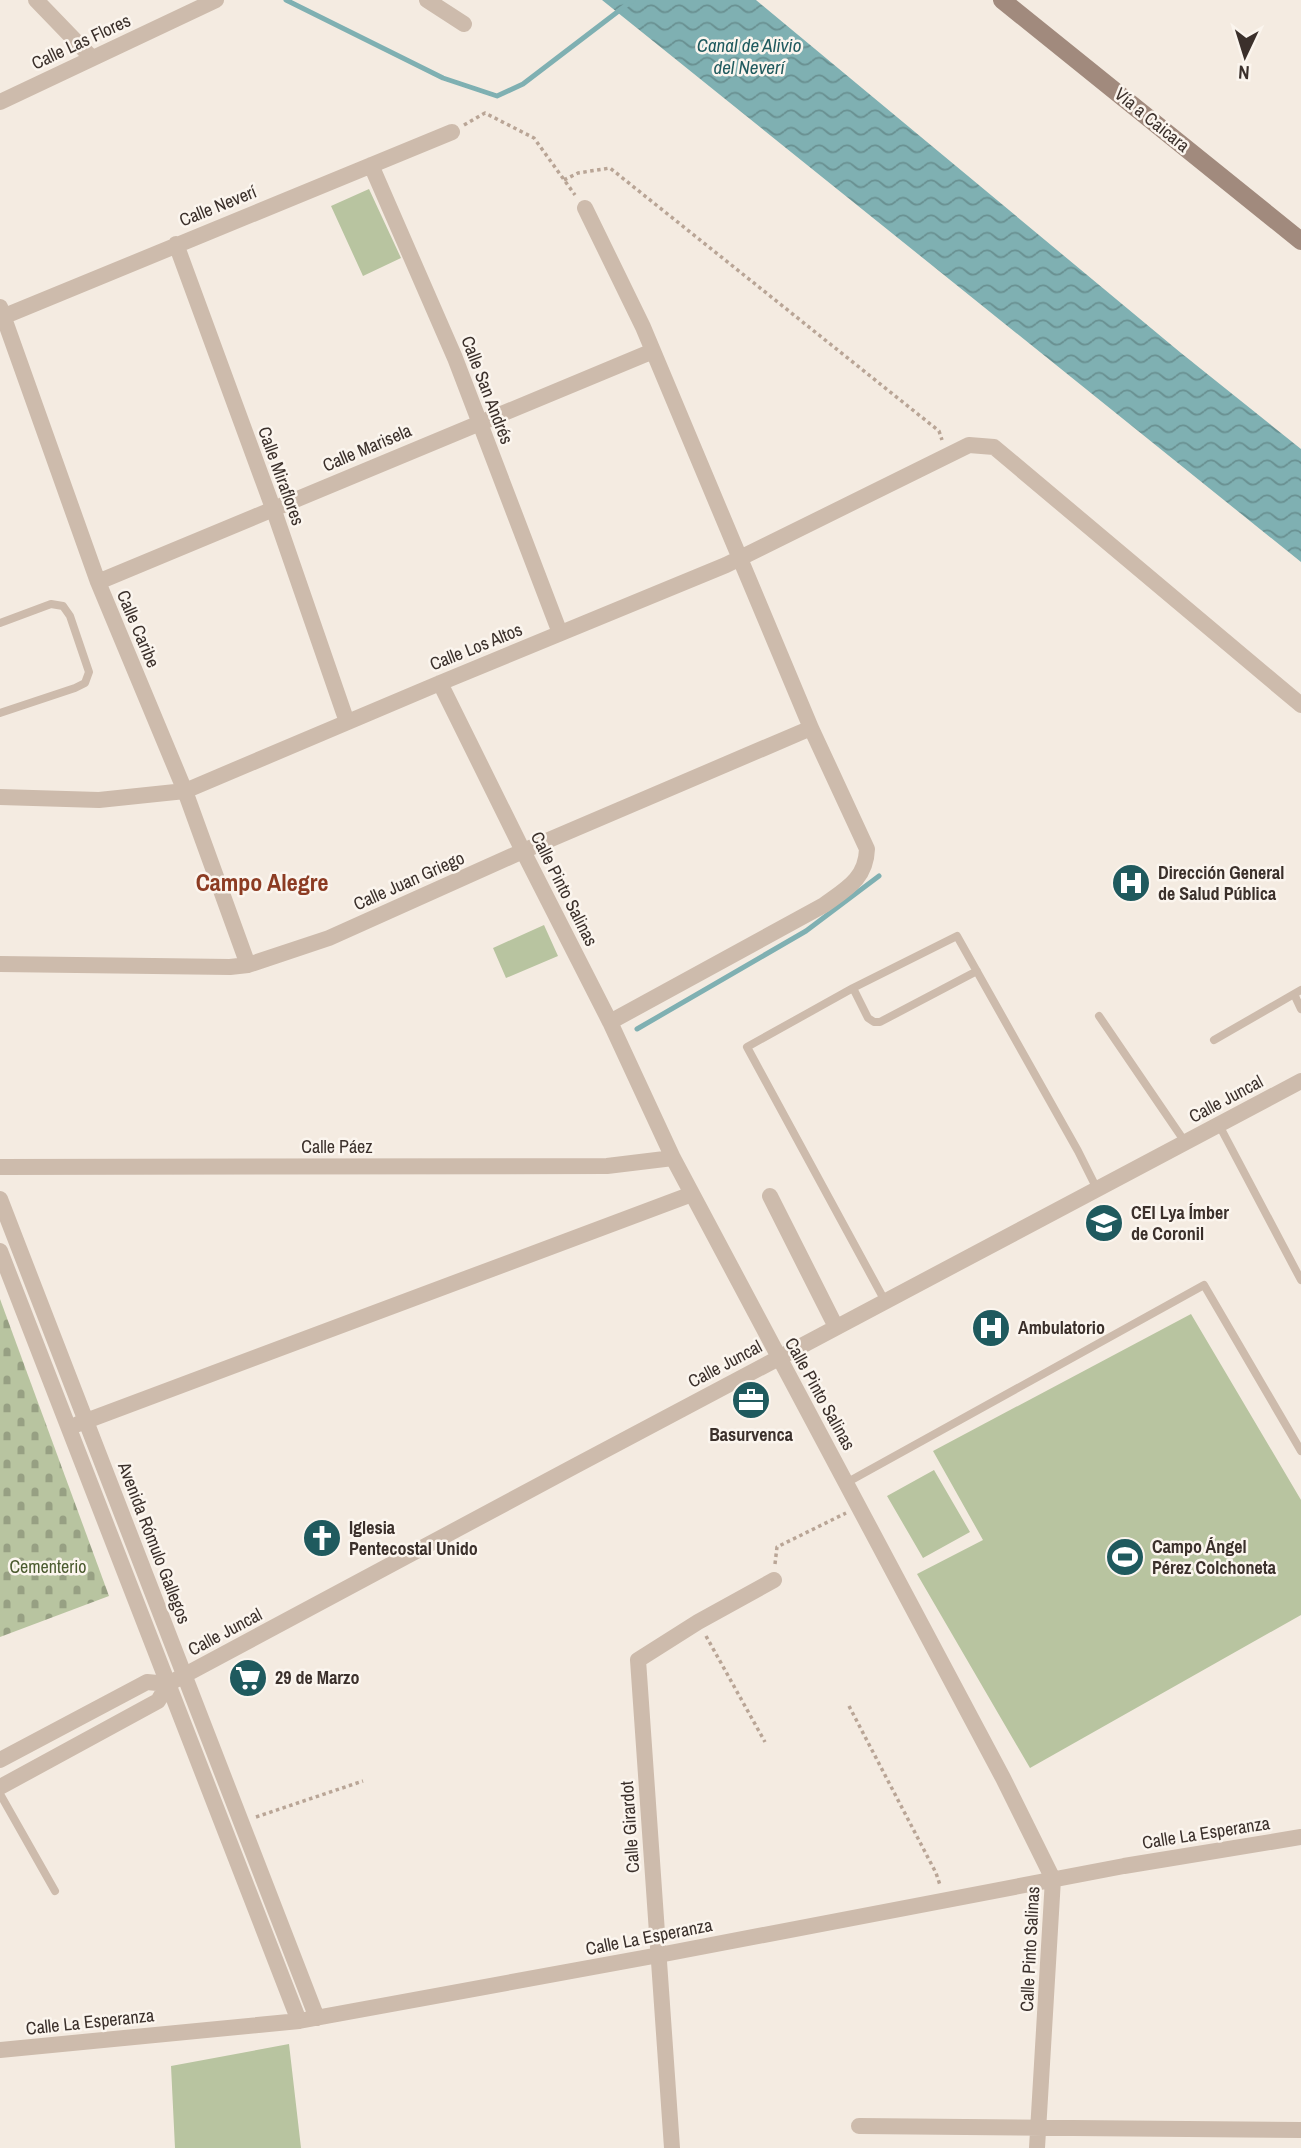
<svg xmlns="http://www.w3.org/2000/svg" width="1301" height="2148" font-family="'Archivo Narrow',sans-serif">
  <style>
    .cemetery { fill: url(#cemetery-stones) }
    .pitch { fill: #b8c4a0 }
    .water { fill: url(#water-waves) }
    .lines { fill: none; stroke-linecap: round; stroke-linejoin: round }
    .stream { stroke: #7fb0b2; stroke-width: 5 }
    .path { stroke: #b9a596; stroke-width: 3.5; stroke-dasharray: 3.5 3.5; stroke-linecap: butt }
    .lane { stroke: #cdbbac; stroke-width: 8 }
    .street { stroke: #cdbbac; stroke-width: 16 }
    .secondary { stroke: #a18a7d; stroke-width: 18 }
    .labels { text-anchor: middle; stroke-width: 5; stroke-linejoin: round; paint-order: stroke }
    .street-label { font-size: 18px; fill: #3b302b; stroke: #fbf5ee }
    .poi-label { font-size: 18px; font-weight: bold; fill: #3b302b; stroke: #fbf5ee; text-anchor: start }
    .park-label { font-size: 18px; fill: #4a5a2e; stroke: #fbf5ee }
    .water-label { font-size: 19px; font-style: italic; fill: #1f5a5e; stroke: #fbf5ee }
    .district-label { font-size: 24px; font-weight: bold; fill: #8c3b22; stroke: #fbf5ee }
  </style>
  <defs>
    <pattern id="cemetery-stones" width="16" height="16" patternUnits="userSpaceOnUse" patternTransform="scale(1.75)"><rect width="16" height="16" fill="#b8c4a0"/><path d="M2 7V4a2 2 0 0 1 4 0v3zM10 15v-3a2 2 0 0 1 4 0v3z" fill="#97a083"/></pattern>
    <pattern id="water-waves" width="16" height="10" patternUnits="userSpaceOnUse" patternTransform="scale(1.75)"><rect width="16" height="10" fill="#7fb0b2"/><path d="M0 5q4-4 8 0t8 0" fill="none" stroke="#699091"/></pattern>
  </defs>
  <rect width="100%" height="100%" fill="#f4ebe1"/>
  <path class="cemetery" d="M0,1299L109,1596L0,1637Z"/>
  <path class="pitch" d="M369,189L401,258L363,276L331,206Z
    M544,925L558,956L506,978L493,948Z
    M1191,1314L1301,1500V1615L1030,1768L917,1574L983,1540L933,1451Z
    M934,1470L970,1532L923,1558L887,1496Z
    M289,2044L301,2148H175L171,2066Z"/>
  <path class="water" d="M602,0H756L1181,353L1301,449V562Z"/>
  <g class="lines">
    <path class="stream" d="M286,0L443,78L497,96L523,84L633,0
      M637,1029L806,931L879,876"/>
    <path class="path" d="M464,125L485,113L534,138L575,195
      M564,180L578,173L610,168L939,431L942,440
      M775,1564L777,1547L846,1513
      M706,1636L765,1742
      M849,1706L936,1873L940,1885
      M256,1817L363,1781"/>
    <path class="lane" d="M0,623L51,604L63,606L70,616L89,672L85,683L75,688L0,713
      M853,988L868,1018L874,1022H880L977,971
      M1294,994L1301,1009
      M1099,1016L1185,1142
      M1214,1040L1301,990
      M1219,1125L1301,1280
      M885,1301L747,1047L853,988L957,936L1078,1151L1097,1189
      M846,1483L1204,1285L1301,1451
      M0,1794L55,1891"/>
    <path class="street" d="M36,0L92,58
      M427,0L464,24
      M0,102L216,0
      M371,165L455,358L560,633
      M585,208L643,327L811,728L867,849C866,879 846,889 824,905L610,1022
      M176,244L273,508L347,722
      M0,307L98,582L185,791L248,965
      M0,318L452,132
      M98,582L653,351
      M440,683L523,851L610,1022L673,1158L1003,1778L1053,1879L1037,2148
      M0,797L99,800L185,791L440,683L726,565L969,445L994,447L1301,705
      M0,964L230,967L248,965L329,938L523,851L811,728
      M0,1167L607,1166L673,1158
      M770,1196L836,1327
      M0,1199L317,2018
      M0,1251L299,2021
      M78,1424L692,1194
      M0,1760L147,1682L168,1684
      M0,1787L158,1701L168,1684L575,1466L1301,1081
      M0,2050L299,2021L659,1955L1124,1866L1301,1837
      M859,2126L1301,2130
      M672,2148L638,1660L698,1622L774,1580"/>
    <path class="secondary" d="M1002,0L1301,241"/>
  </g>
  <defs>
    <symbol id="hospital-disc" viewBox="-11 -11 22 22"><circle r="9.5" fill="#1f5a5e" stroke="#fbf5ee"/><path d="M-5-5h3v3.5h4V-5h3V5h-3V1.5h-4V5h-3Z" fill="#fff"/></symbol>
    <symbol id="school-disc" viewBox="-11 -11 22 22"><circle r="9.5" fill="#1f5a5e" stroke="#fbf5ee"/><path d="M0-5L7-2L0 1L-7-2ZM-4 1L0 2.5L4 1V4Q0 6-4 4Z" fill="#fff"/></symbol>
    <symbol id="office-disc" viewBox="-11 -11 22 22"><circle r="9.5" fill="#1f5a5e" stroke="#fbf5ee"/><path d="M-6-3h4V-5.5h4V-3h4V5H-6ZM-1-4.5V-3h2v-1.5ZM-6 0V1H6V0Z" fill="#fff"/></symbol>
    <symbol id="church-disc" viewBox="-11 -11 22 22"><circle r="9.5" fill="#1f5a5e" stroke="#fbf5ee"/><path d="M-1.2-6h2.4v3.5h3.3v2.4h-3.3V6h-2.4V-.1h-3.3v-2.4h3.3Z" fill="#fff"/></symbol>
    <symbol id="stadium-disc" viewBox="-11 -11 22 22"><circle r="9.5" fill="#1f5a5e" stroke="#fbf5ee"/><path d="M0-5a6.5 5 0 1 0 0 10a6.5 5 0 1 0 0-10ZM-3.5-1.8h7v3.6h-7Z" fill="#fff"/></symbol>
    <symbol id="supermarket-disc" viewBox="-11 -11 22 22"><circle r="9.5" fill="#1f5a5e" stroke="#fbf5ee"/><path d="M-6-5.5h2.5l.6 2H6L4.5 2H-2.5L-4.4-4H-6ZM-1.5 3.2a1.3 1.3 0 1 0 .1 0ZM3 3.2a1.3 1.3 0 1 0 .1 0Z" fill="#fff"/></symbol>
  </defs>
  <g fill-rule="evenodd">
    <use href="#hospital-disc" x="1109" y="861" width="44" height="44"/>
    <use href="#school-disc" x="1082" y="1201" width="44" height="44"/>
    <use href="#hospital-disc" x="969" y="1306" width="44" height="44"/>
    <use href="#office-disc" x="729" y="1378" width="44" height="44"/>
    <use href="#church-disc" x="300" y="1516" width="44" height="44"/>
    <use href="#stadium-disc" x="1103" y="1535" width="44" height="44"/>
    <use href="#supermarket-disc" x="226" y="1656" width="44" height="44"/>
  </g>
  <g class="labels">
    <g class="street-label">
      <text transform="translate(81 42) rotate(-25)" y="6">Calle Las Flores</text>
      <text transform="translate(1152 120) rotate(39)" y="6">Vía a Caicara</text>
      <text transform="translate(218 206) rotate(-22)" y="6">Calle Neverí</text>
      <text transform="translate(487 390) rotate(69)" y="6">Calle San Andrés</text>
      <text transform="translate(367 448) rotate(-23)" y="6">Calle Marisela</text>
      <text transform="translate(281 476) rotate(70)" y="6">Calle Miraflores</text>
      <text transform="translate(138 629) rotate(67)" y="6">Calle Caribe</text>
      <text transform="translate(476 647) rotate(-22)" y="6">Calle Los Altos</text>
      <text transform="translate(409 881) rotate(-24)" y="6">Calle Juan Griego</text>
      <text transform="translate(564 889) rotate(63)" y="6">Calle Pinto Salinas</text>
      <text transform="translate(1226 1099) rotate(-28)" y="6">Calle Juncal</text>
      <text x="337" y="1153">Calle Páez</text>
      <text transform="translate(725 1364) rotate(-28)" y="6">Calle Juncal</text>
      <text transform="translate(820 1394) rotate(61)" y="6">Calle Pinto Salinas</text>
      <text transform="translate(154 1543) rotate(69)" y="6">Avenida Rómulo Gallegos</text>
      <text transform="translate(225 1632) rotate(-28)" y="6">Calle Juncal</text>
      <text transform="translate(630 1827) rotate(-94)" y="6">Calle Girardot</text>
      <text transform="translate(1206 1833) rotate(-9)" y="6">Calle La Esperanza</text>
      <text transform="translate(649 1937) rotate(-11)" y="6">Calle La Esperanza</text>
      <text transform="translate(1030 1949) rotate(-87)" y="6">Calle Pinto Salinas</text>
      <text transform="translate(90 2022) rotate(-6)" y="6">Calle La Esperanza</text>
    </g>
    <g class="poi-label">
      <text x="1158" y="879">Dirección General<tspan x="1158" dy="21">de Salud Pública</tspan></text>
      <text x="1131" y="1219">CEI Lya Ímber<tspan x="1131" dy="21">de Coronil</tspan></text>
      <text x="1018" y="1334">Ambulatorio</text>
      <text x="751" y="1441" text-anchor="middle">Basurvenca</text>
      <text x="349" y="1534">Iglesia<tspan x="349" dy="21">Pentecostal Unido</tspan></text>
      <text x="1152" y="1553">Campo Ángel<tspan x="1152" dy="21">Pérez Colchoneta</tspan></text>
      <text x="275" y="1684">29 de Marzo</text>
    </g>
    <g class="park-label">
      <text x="48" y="1573">Cementerio</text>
    </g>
    <g class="water-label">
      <text x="749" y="52">Canal de Alivio<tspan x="749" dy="22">del Neverí</tspan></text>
    </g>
    <g class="district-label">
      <text x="262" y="891">Campo Alegre</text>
    </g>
  </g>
  <g transform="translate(1245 56) rotate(184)" stroke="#fbf5ee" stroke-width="5" paint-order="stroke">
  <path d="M0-5L12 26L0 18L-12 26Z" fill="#3b302b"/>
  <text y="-10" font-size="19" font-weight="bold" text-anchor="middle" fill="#3b302b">N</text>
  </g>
</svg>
